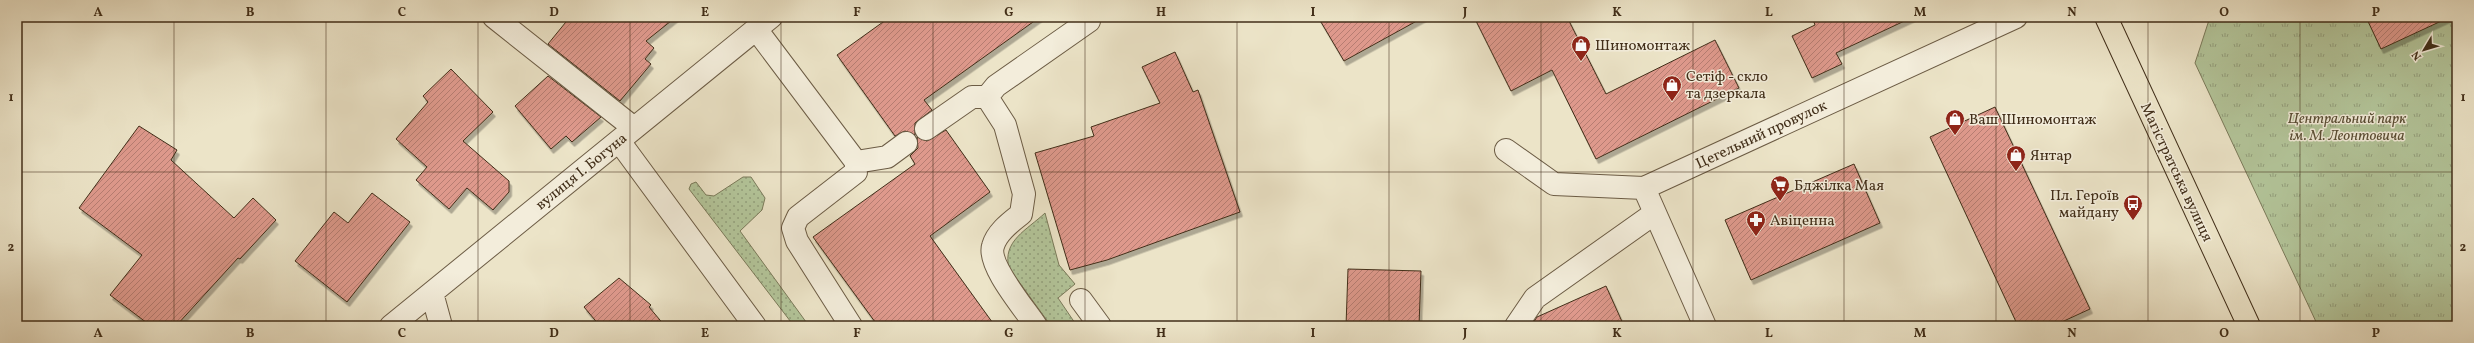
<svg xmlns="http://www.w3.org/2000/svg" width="2474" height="343" font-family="Vollkorn,serif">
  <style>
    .grass { fill: url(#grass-dots); stroke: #7a7a5a }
    .park { fill: url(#park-tufts); stroke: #7a7a5a }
    .building { fill: url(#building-hatch); stroke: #412e19; filter: url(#shadow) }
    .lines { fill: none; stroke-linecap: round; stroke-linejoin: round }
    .minor-casing { stroke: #6c5c45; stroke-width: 24 }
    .major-casing { stroke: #412e19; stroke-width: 24 }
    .minor { stroke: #f3eddb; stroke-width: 22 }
    .major { stroke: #ece4c8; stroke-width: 22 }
    .grid { fill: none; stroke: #412e19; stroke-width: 1; stroke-opacity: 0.55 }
    .labels { text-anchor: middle; stroke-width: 3; stroke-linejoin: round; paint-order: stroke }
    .poi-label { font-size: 15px; fill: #412e19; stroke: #f3eddb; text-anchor: start }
    .park-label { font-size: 15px; font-style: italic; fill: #584c33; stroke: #f3eddb }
    .street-label { font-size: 15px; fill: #412e19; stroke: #f3eddb }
    .neatline { fill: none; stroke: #412e19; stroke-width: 1.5 }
    .grid-label { font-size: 13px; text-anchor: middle; font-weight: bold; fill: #412e19 }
  </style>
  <defs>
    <pattern id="grass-dots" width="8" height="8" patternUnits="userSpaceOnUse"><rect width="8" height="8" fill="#b3c59a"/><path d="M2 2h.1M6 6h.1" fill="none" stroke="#93a07d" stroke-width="1.8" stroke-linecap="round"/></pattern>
    <pattern id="park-tufts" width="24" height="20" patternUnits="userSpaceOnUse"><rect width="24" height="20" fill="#b3c59a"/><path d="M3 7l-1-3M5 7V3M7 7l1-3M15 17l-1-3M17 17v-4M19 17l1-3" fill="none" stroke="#93a07d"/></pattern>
    <pattern id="building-hatch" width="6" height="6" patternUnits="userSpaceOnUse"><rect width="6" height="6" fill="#de998c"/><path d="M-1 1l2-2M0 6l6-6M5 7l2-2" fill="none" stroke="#b67d72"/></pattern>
    <filter id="shadow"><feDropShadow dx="2.5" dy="4.5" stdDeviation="0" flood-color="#0004"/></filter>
  </defs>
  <rect width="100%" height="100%" fill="#ece4c8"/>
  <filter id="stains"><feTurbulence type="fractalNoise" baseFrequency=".005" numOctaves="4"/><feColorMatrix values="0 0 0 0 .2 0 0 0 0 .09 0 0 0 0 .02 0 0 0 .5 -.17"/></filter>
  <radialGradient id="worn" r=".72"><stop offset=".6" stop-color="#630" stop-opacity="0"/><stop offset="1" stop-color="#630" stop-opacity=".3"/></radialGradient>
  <path class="grass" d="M743,177H751L765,198L762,210L740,231L809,326H794L689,189L691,184L696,182L706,195L714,196Z
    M1045,213L1059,265L1075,284L1058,298L1077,326H1051L1009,268C1002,241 1027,230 1045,213Z"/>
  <path class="park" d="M2210,17H2457V326H2318L2195,63Z"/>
  <path class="building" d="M570,17H676L646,41L654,48L645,59L651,64L620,101L548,44Z
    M890,17H1040L924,100L932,110L915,123V135L905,131L895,136L837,55Z
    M1318,17H1424L1344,61Z
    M1474,17H1567L1606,94L1715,40L1739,88L1596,159L1552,70L1511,91Z
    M1812,17H1913L1836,53L1842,64L1812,78L1792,36L1815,25Z
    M2366,17H2450L2381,49Z
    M1175,52L1193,92L1198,90L1240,212L1107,260L1070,270L1035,153L1094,136L1091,127L1160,103L1142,67Z
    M451,69L493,112L463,141L509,181V192L493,210L467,188L449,209L416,180L427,167L396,139L428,102L423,96Z
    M548,76L601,117L572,142L566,136L551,149L515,106Z
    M1995,107L2090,309L2053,326H2018L1930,137Z
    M139,126L177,150L171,160L234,218L253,198L276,220L240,259L238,258L176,326H151L110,295L142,255L79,208Z
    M946,130L990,192L930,236L995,326H878L813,237L915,164L910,156L918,148L917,137L927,141Z
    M1854,164L1880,223L1751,280L1725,220Z
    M372,193L410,222L347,302L295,261L334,212L348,223Z
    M1348,269L1421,271L1419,326H1346Z
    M619,278L651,305L649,307L665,326H600L584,307Z
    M1606,286L1624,326H1531L1537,317Z"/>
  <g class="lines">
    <defs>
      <path id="minor" d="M494,17L634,128
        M756,29L856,162V172L798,217L793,228L797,241L851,326
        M987,97L996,86L1089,21
        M926,129L972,97H987L1005,125L1024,194L1021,214C1011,222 997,232 993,246C987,265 1025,309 1036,326
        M619,141L755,326
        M1506,150L1554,184L1644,188
        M856,162L887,157L906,143
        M432,293L441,326
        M1081,300L1100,326
        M391,326L771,17
        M1516,326L1535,298L1655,213
        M1705,326L1644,188L2016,17"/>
      <path id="major" d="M2106,17L2249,326"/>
    </defs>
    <use href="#minor" class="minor-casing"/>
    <use href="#major" class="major-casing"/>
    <use href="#minor" class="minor"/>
    <use href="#major" class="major"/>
  </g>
  <path class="grid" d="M174,17V326M326,17V326M478,17V326M630,17V326M781,17V326M933,17V326M1085,17V326M1237,17V326M1389,17V326M1541,17V326M1693,17V326M1844,17V326M1996,17V326M2148,17V326M2300,17V326M17,172H2457"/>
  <defs>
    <symbol id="shop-pin" viewBox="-11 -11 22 30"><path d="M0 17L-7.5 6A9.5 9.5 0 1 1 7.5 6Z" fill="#8f2418" stroke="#f3eddb"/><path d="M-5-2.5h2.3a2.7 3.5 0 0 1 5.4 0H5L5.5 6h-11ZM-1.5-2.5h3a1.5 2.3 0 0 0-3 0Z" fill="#fff"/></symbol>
    <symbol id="supermarket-pin" viewBox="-11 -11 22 30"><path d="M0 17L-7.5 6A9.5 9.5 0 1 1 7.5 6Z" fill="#8f2418" stroke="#f3eddb"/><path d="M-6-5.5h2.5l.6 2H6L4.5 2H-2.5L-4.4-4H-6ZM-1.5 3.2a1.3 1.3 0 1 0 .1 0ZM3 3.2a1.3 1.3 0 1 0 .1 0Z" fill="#fff"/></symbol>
    <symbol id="bus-pin" viewBox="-11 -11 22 30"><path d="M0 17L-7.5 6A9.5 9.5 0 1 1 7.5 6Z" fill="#8f2418" stroke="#f3eddb"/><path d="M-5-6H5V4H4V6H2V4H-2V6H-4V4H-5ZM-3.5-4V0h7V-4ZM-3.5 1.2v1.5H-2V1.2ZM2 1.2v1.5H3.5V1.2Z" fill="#fff"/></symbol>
    <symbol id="pharmacy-pin" viewBox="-11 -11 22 30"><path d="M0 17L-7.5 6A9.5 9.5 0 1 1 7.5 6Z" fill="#8f2418" stroke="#f3eddb"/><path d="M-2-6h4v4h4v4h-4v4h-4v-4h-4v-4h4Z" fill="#fff"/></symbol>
  </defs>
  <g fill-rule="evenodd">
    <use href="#shop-pin" x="1570" y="34" width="22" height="30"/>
    <use href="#shop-pin" x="1661" y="74" width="22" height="30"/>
    <use href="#shop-pin" x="1944" y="108" width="22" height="30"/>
    <use href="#shop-pin" x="2005" y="144" width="22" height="30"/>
    <use href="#supermarket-pin" x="1769" y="174" width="22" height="30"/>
    <use href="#bus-pin" x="2122" y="193" width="22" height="30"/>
    <use href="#pharmacy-pin" x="1745" y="209" width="22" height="30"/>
  </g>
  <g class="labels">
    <g class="poi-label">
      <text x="1595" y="50">Шиномонтаж</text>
      <text x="1686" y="81">Сетіф - скло<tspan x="1686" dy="17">та дзеркала</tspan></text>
      <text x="1969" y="124">Ваш Шиномонтаж</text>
      <text x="2030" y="160">Янтар</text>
      <text x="1794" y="190">Бджілка Мая</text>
      <text x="2119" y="200" text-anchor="end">Пл. Героїв<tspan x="2119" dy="17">майдану</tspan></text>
      <text x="1770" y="225">Авіценна</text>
    </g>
    <g class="park-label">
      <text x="2347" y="123">Центральний парк<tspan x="2347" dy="17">ім. М. Леонтовича</tspan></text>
    </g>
    <g class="street-label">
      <text transform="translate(1761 134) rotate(-25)" y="5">Цегельний провулок</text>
      <text transform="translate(581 171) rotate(-39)" y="5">вулиця І. Богуна</text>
      <text transform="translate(2177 172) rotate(65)" y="5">Магістратська вулиця</text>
    </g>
  </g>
  <rect width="2474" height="343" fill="none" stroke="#ece4c8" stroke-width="44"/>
  <g transform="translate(2424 50) rotate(232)" stroke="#f3eddb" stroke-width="3" paint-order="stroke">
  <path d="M0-3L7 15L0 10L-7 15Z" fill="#412e19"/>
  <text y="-6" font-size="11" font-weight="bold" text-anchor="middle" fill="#412e19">N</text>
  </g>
  <rect x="22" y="22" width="2430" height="299" class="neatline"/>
  <g class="grid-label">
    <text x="98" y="16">A</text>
    <text x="250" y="16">B</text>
    <text x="402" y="16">C</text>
    <text x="554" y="16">D</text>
    <text x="705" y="16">E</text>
    <text x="857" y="16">F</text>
    <text x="1009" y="16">G</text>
    <text x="1161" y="16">H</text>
    <text x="1313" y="16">I</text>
    <text x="1465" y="16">J</text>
    <text x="1617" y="16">K</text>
    <text x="1769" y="16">L</text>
    <text x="1920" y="16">M</text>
    <text x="2072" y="16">N</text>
    <text x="2224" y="16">O</text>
    <text x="2376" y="16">P</text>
    <text x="11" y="101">1</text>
    <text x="2463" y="101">1</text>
    <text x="11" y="251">2</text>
    <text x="2463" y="251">2</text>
    <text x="98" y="337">A</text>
    <text x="250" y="337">B</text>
    <text x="402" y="337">C</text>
    <text x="554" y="337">D</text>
    <text x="705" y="337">E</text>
    <text x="857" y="337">F</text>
    <text x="1009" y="337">G</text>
    <text x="1161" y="337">H</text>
    <text x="1313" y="337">I</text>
    <text x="1465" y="337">J</text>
    <text x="1617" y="337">K</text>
    <text x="1769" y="337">L</text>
    <text x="1920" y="337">M</text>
    <text x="2072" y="337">N</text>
    <text x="2224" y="337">O</text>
    <text x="2376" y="337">P</text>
  </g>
  <rect width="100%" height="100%" filter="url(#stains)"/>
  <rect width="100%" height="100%" fill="url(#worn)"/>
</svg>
